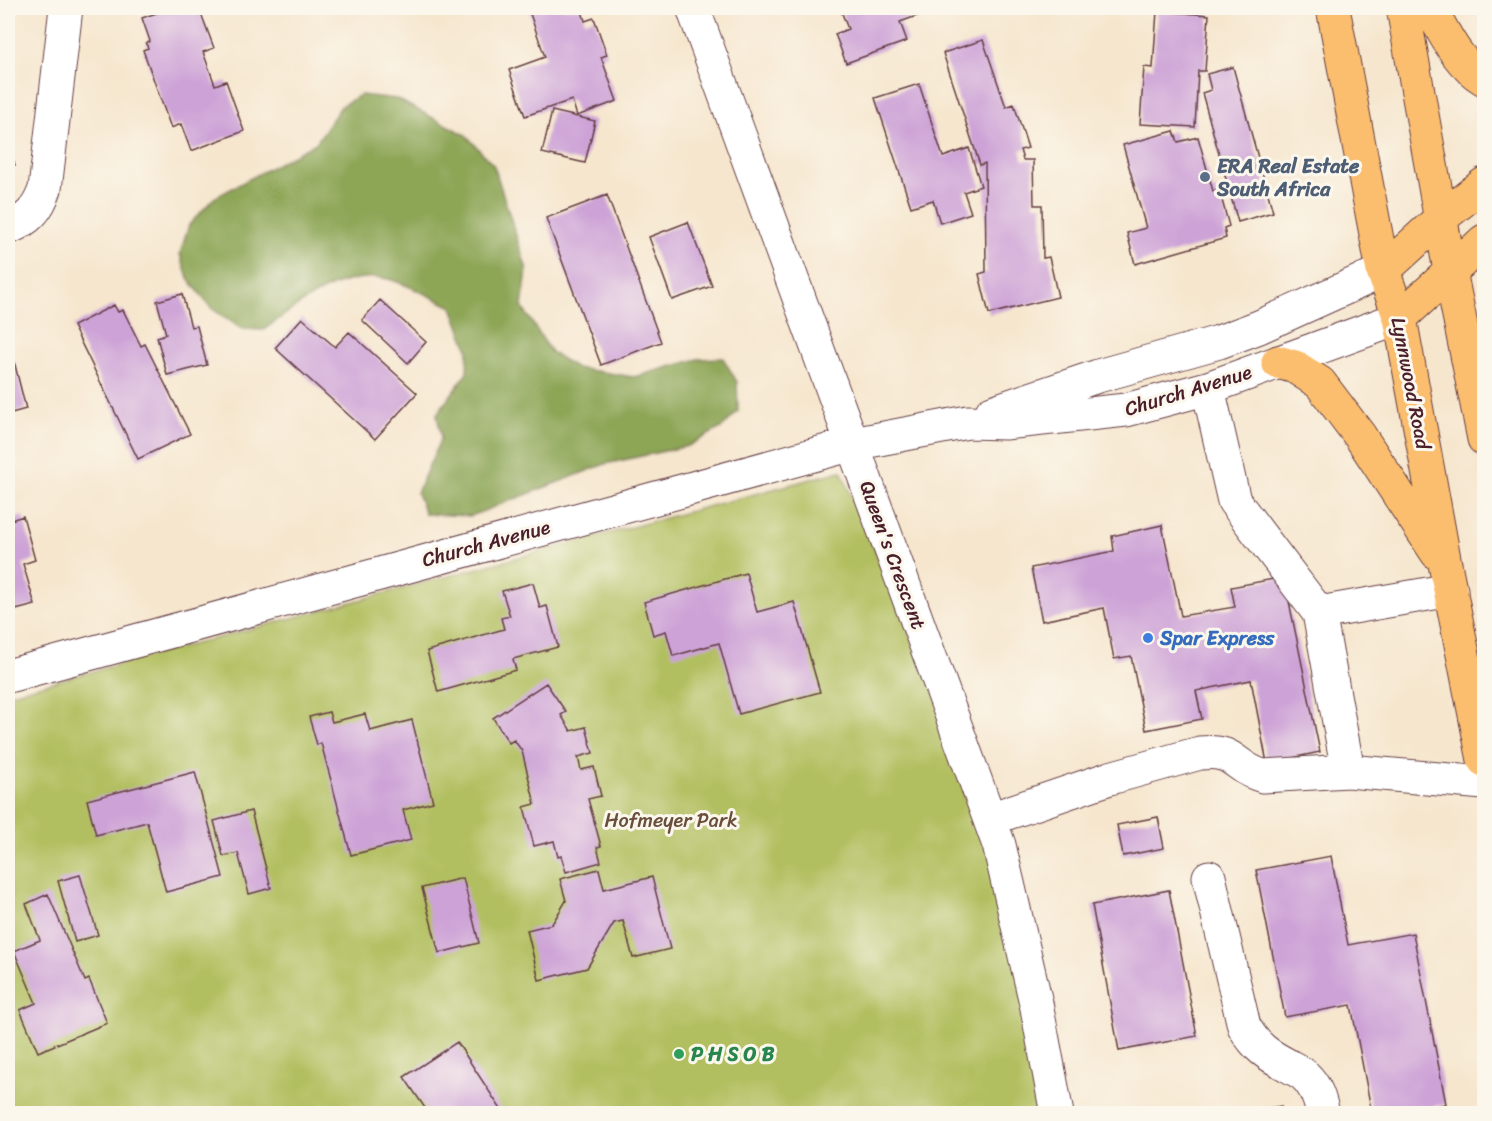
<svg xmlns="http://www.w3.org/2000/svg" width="1492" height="1121" font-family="Sriracha,sans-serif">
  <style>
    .green { fill: #b2bf61; stroke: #7e6f46; stroke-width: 1.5 }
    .forest { fill: #8da657; stroke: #6c6241; stroke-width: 1.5 }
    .building { fill: #cda3d7 }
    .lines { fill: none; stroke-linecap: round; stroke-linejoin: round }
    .minor-casing { stroke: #643d43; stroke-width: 35 }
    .major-casing { stroke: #643d43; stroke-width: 35 }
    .minor { stroke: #fff; stroke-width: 33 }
    .major { stroke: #fbbe6e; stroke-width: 33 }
    .service-dot { fill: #5c6f8a; stroke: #fbf7ec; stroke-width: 2 }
    .shop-dot { fill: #3f7fe0; stroke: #fbf7ec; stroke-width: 2 }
    .leisure-dot { fill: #2e9e5b; stroke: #fbf7ec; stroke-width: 2 }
    .labels { text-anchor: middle; stroke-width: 6; stroke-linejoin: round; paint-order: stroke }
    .service-label { font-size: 20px; font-weight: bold; fill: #4e5e75; stroke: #fbf7ec; text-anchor: start }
    .street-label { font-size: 20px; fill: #4a1f2b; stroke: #fbf7ec }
    .shop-label { font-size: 20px; font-weight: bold; fill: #366cbe; stroke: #fbf7ec; text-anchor: start }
    .park-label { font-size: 20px; fill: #694f3b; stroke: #fbf7ec }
    .leisure-label { font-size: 20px; font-weight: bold; fill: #27864d; stroke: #fbf7ec; text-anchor: start }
  </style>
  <rect width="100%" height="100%" fill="#fbf7ec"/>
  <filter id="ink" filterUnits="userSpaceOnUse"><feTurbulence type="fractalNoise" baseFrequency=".0167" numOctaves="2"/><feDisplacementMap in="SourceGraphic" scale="12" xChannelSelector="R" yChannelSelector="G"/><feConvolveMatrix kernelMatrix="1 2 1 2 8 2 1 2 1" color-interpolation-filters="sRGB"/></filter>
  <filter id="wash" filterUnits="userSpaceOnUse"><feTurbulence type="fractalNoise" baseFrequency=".008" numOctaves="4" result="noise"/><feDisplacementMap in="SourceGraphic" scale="24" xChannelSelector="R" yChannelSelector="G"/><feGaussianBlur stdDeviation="1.35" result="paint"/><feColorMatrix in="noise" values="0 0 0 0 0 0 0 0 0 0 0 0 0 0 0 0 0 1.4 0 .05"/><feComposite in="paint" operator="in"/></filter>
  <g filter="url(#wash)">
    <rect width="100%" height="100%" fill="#f6e6ce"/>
    <path class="green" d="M841,471L990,819L1051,1113L8,1114V694Z"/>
    <path class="forest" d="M361,95L397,99L466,135L494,166L527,270L522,307L551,352L576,368L634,377L698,359L723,358L737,382L738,411L723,427L688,446L605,464L471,516L425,514L417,493L441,438L437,414L467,373L468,349L452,307C436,299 405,283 388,279C341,270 300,303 264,330L242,329L211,308L188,278L180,254L189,225L214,198L316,143L342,105Z"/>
    <g id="blocks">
      <path class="building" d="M171,8H199L214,48L203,52L215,85L226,81L244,131L191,151L181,124L171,128L143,50L148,48L146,43L150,41L142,18Z
        M528,8H581L585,21L594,18L607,55L601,57L617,101L577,116L572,100L525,116L509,70L545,57Z
        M840,8H939L900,22L907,41L846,63L835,34L848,29Z
        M1157,11L1209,15L1205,71H1198L1195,127L1140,124L1144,67L1153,68Z
        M983,40L1006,107L1014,104L1028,148L1020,150L1023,160H1033L1034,205H1042L1043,258L1049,257L1058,297L989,314L979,274L986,272L985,163L980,165L943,53Z
        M1233,67L1273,212L1238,222L1202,93L1211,90L1207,74Z
        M919,84L943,157L969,148L981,186L964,192L971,213L940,223L933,200L911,207L875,98Z
        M552,111L595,121L585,163L542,153Z
        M1174,131L1178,142L1198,137L1213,191L1219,189L1229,226L1224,228L1226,238L1135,264L1127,233L1146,228L1123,145Z
        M8,145L15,165L8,167Z
        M607,195L661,342L601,365L546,218Z
        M688,222L712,286L672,300L649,237Z
        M182,294L191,327L197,326L207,365L167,375L157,337L166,334L157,301Z
        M380,300L426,342L408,363L362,320Z
        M114,305L118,312L123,310L141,346L145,344L190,434L138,459L73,326Z
        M302,318L335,347L349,332L417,393L375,439L275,348Z
        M13,357L26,409L8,414V358Z
        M23,516L35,560L23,564L35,605L8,612V521Z
        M1162,525L1181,616L1235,607L1231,587L1284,577L1320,752L1267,763L1251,680L1196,691L1202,719L1146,730L1131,656L1114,659L1104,608L1042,621L1031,568L1114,551L1112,536Z
        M746,573L757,612L794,602L820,692L739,714L719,643L673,656L666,631L653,635L644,602Z
        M533,583L540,608L547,606L558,647L513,659L516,670L438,692L427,651L504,629L501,618L510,616L502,591Z
        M546,683L566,712L561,715L571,731L586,727L593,753L578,757L581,770L594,767L601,796L588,799L601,846L597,847L601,862L566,872L561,856L558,857L554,841L534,846L524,807L535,804L522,751L514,740L509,743L493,718Z
        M329,712L332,722L365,714L370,731L412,720L433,802L403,810L411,840L351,855L321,743L317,745L309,717Z
        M195,772L223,877L166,892L147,822L96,835L87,800Z
        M251,811L271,888L249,894L238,853L223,856L214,821Z
        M1158,817L1164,848L1123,856L1117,825Z
        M1331,856L1348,945L1413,933L1446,1104L1394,1114H1372L1351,1005L1285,1017L1256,870Z
        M599,869L604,889L652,877L670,949L633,958L623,921L614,923L587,968L539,980L527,930L552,924L566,901L560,879Z
        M80,875L98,935L75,942L58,881Z
        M463,878L479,943L439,953L422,888Z
        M1169,890L1197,1036L1119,1051L1092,905Z
        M48,894L85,981L89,979L107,1023L38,1052L20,1010L36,1003L14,951L40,940L26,904Z
        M457,1042L504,1114H429L404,1077Z
        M1281,1106L1282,1114H1246V1112Z"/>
    </g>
  </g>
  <g filter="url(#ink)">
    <use href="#blocks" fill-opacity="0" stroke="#643d43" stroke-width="1.5"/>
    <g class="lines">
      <defs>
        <path id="minor" d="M693,8L999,845L1036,1003L1057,1114
          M8,228C28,220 38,210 45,189L66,8
          M1208,388L1234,501L1319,613L1348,771
          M992,412L1098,376L1219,342L1259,327L1383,271
          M1319,613L1451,590
          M8,676L853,444L968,422L1005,423L1126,410L1208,388L1400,318
          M990,819L1110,778L1200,753C1237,749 1233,768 1263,776L1348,771L1484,783
          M1209,877L1244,1026C1256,1048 1268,1055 1289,1066C1294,1069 1301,1072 1305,1076C1316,1086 1320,1100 1323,1114"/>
        <path id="major" d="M1333,8L1383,271L1400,318L1445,564L1484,760
          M1403,8L1450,271L1484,439
          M1430,8C1445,34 1457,63 1484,79
          M1383,271L1441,218L1484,184
          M1400,318L1484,241
          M1278,362L1295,367L1320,383L1360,436L1437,553"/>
      </defs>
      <use href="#minor" class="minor-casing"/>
      <use href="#major" class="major-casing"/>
      <use href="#minor" class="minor"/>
      <use href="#major" class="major"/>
    </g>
  </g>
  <circle class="service-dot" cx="1205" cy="177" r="6"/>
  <circle class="shop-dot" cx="1148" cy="638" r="6"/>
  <circle class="leisure-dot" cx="679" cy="1054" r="6"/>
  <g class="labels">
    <g class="service-label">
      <text x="1217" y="173">ERA Real Estate<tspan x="1217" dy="23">South Africa</tspan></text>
    </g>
    <g class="street-label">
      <text transform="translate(1411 383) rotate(79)" y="7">Lynnwood Road</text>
      <text transform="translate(1188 390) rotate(-17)" y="7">Church Avenue</text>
      <text transform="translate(486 543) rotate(-15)" y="7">Church Avenue</text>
      <text transform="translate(893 555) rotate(70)" y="7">Queen's Crescent</text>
    </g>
    <g class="shop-label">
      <text x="1160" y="645">Spar Express</text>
    </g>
    <g class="park-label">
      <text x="671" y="827">Hofmeyer Park</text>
    </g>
    <g class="leisure-label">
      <text x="691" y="1061">P H S O B</text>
    </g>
  </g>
  <rect width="1492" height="1121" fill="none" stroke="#fbf7ec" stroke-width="30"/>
</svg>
